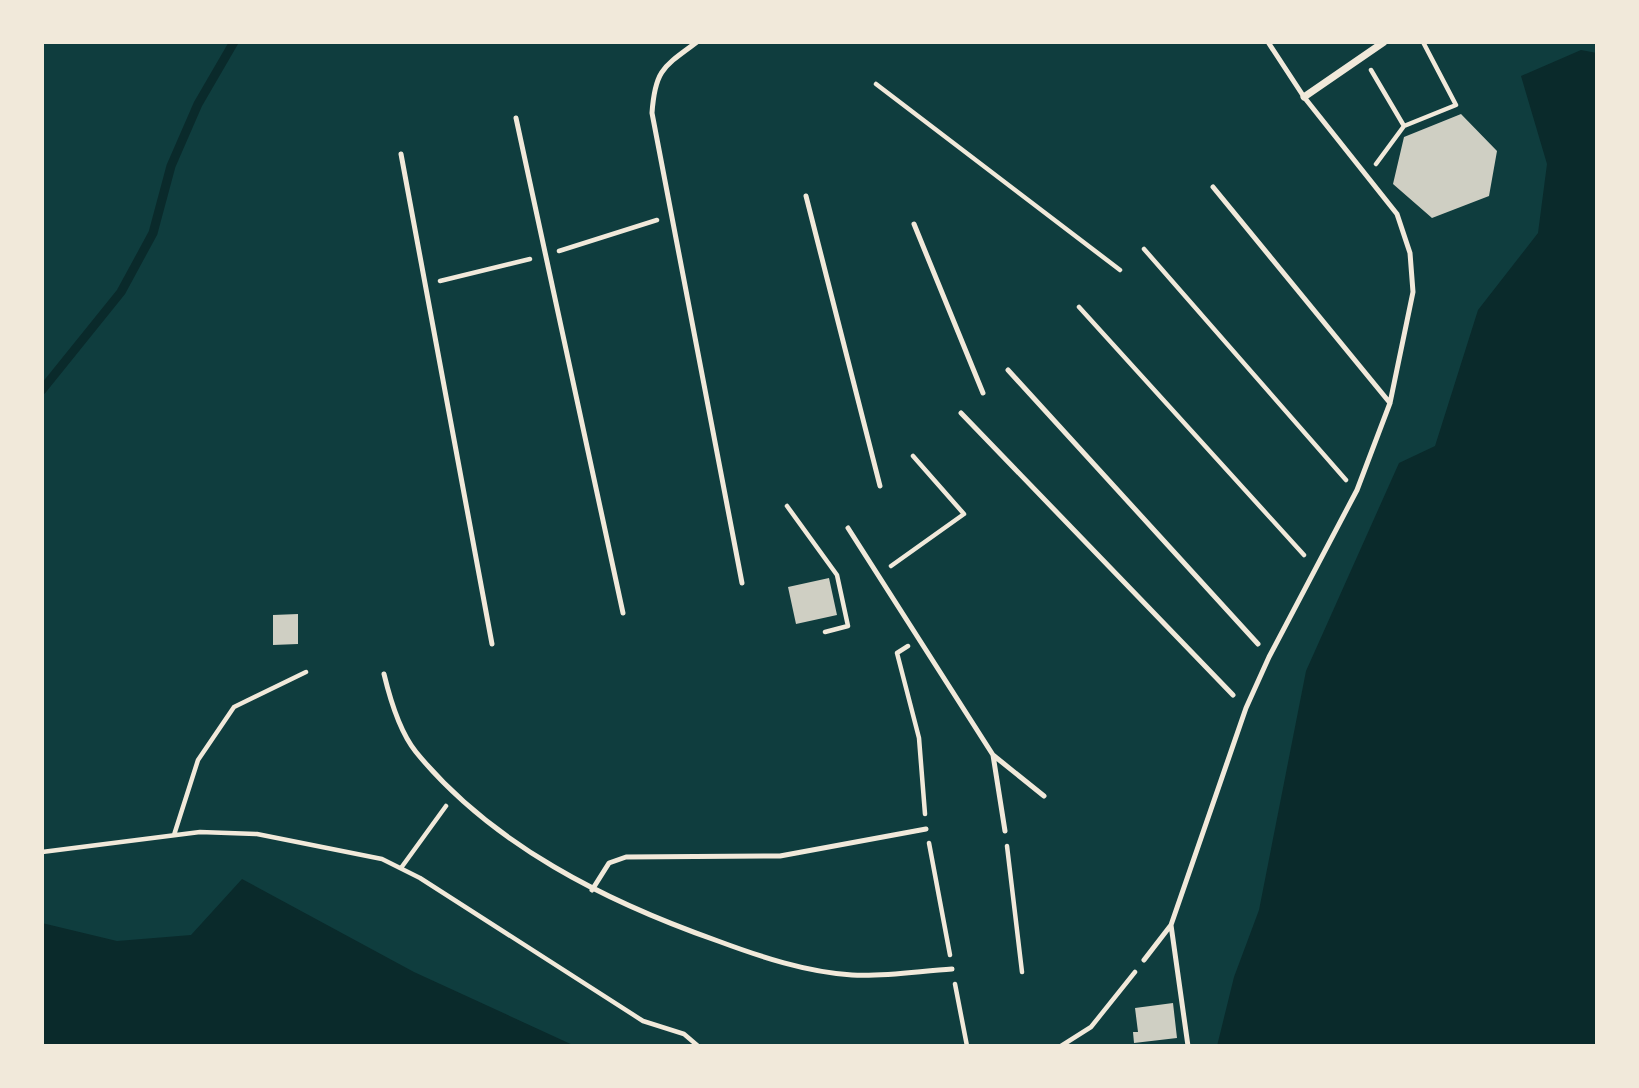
<svg xmlns="http://www.w3.org/2000/svg" width="1639" height="1088" font-family="Merriweather,serif">
  <style>
    .water { fill: #0a2a2b }
    .lines { fill: none; stroke-linecap: round; stroke-linejoin: round }
    .stream { stroke: #0a2a2b; stroke-width: 9 }
    .building { fill: #cfcfc3 }
    .path { stroke: #f1e9da; stroke-width: 4.5 }
    .service { stroke: #f1e9da; stroke-width: 5 }
    .minor { stroke: #f1e9da; stroke-width: 7 }
  </style>
  <rect width="100%" height="100%" fill="#0f3d3e"/>
  <path class="water" d="M1581,50L1597,53V1046H1217L1234,977L1259,910L1306,671L1399,463L1435,446L1478,310L1538,233L1547,164L1521,76Z
    M242,879L414,972L575,1046H42V923L117,941L191,935Z"/>
  <g class="lines">
    <path class="stream" d="M42,390L121,292L153,233L171,166L198,104L234,42"/>
  </g>
  <path class="building" d="M1461,114L1497,151L1489,196L1432,218L1393,184L1404,137Z
    M829,578L837,615L796,624L788,587Z
    M298,614V644L273,645V615Z
    M1173,1003L1177,1038L1134,1043L1133,1032H1138L1135,1008Z"/>
  <g class="lines">
    <path class="path" d="M1371,70L1404,126L1456,105L1423,42
      M876,84L1120,270
      M1376,164L1404,126
      M1144,249L1346,480
      M559,251L657,220
      M440,281L530,259
      M1079,307L1304,555
      M787,506L837,575L848,626L825,632
      M891,566L964,514L913,456
      M908,646L897,653L919,738L925,814
      M174,835L198,760L234,707L306,672
      M929,843L950,955
      M1007,846L1022,972
      M42,852L200,832L257,834L382,859L420,878L643,1021L684,1034L698,1046
      M401,868L446,806
      M955,984L967,1046
      M1061,1046L1091,1027L1135,972"/>
    <path class="service" d="M697,42C663,67 655,70 652,113L742,583
      M516,118L623,613
      M401,154L492,644
      M1213,187L1390,403
      M806,196L880,486
      M914,224L983,393
      M1008,370L1258,644
      M961,413L1233,695
      M848,528L993,755L1005,831
      M384,674C390,699 399,731 416,752C492,845 607,902 718,941C761,957 806,972 852,975C884,977 920,971 952,969
      M993,755L1044,796
      M592,890L609,863L626,857L780,856L926,829
      M1144,960L1171,925
      M1188,1046L1171,925L1246,708L1269,657L1357,490L1390,403L1413,292L1410,253L1397,214L1304,97L1268,42"/>
    <path class="minor" d="M1304,97L1384,42"/>
  </g>
  <rect width="1639" height="1088" fill="none" stroke="#f1e9da" stroke-width="88"/>
</svg>
